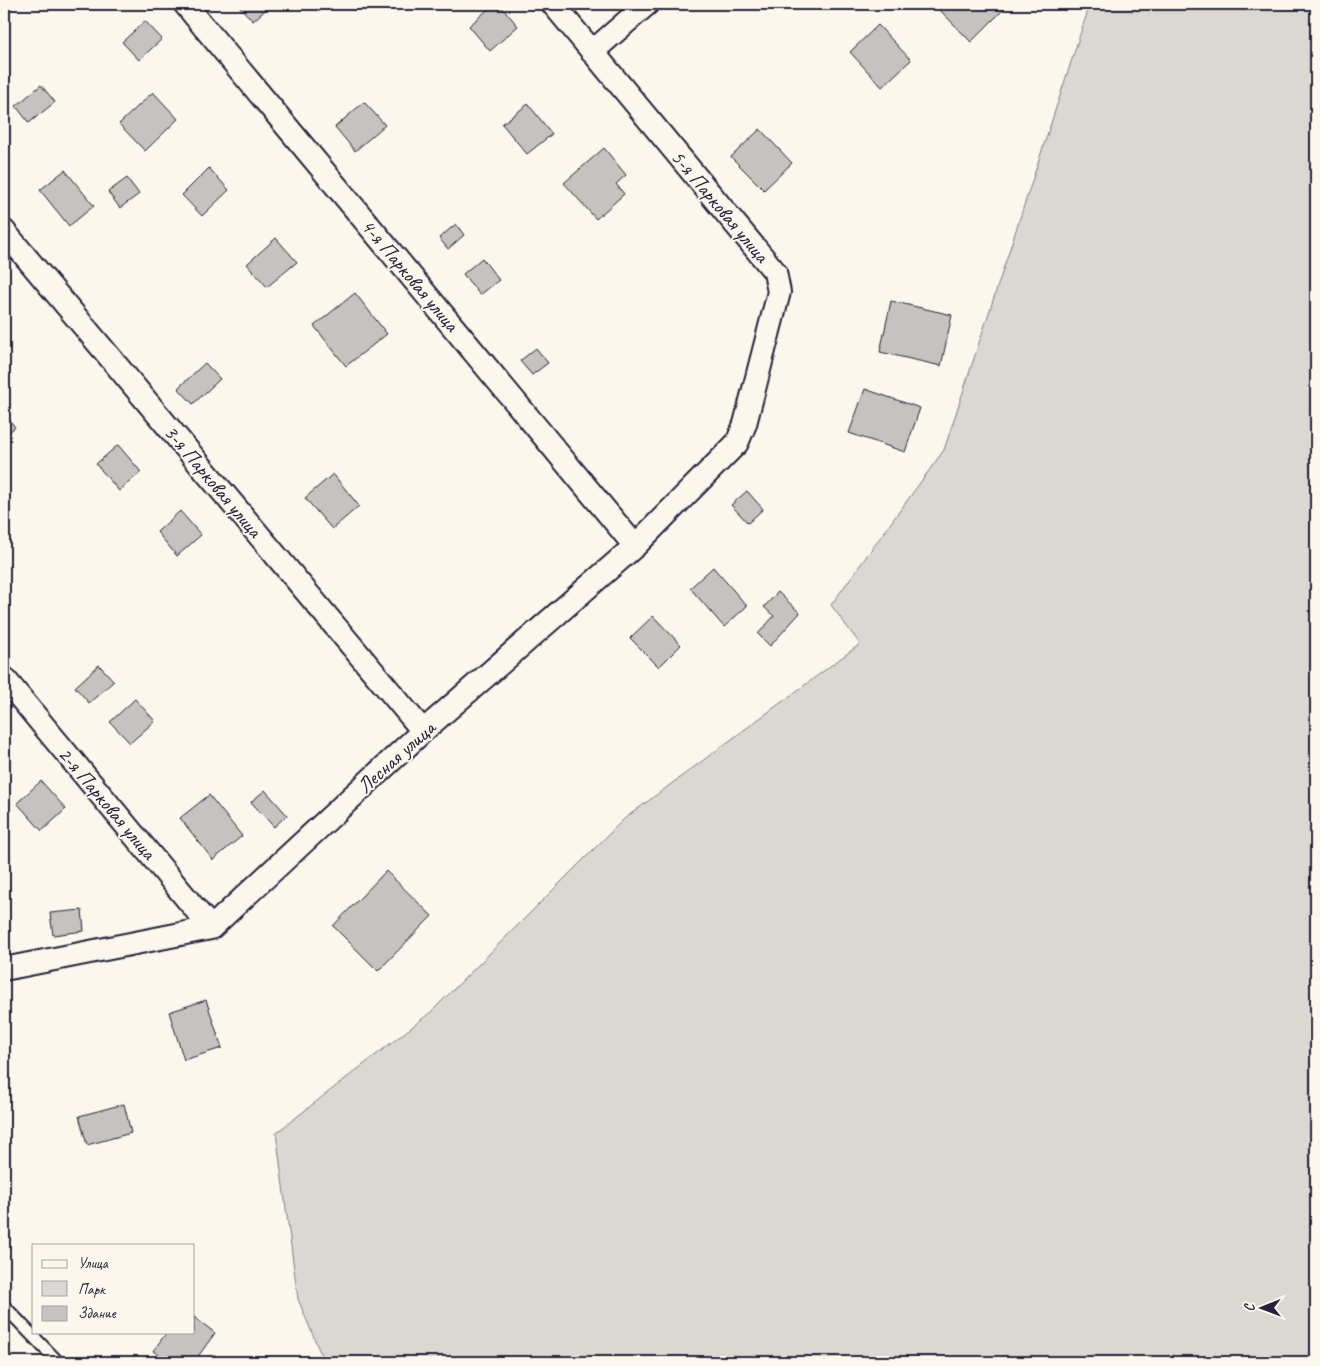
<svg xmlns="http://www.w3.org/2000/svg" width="1320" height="1366" font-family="Caveat,sans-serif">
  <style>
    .green { fill: #dbd8d3; stroke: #7e7d87 }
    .building { fill: #c6c2c0; stroke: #22223b }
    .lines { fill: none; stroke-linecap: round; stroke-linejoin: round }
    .service-casing { stroke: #22223b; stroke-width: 15 }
    .minor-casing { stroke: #22223b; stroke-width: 26 }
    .service { stroke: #fbf7ec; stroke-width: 11 }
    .minor { stroke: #fbf7ec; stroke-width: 22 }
    .labels { text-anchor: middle; stroke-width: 4; stroke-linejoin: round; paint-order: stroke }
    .street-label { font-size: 21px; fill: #22223b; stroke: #fbf7ec }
  </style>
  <rect width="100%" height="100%" fill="#fbf7ec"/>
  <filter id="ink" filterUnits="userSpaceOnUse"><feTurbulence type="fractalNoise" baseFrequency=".02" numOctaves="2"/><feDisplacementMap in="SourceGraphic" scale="10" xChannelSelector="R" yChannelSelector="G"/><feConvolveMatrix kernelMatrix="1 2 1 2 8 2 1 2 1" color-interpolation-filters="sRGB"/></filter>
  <g filter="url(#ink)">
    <path class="green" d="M1090,4H1316V1362H324L298,1299L276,1133L431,1012L624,819L860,644L831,605L944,450Z"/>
    <path class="building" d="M237,4H272L253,21Z
      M494,4H499L518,26L490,51L469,26Z
      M934,4H999L1004,9L971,42Z
      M145,21L162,39L139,60L122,42Z
      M878,25L911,60L882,87L850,52Z
      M41,85L55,102L29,123L16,106Z
      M153,92L178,119L145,151L119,124Z
      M364,102L385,125L355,151L335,127Z
      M528,104L552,134L527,154L502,124Z
      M760,129L792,163L764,190L731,157Z
      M604,148L626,175L616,184L624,194L596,219L564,183Z
      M209,168L229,190L202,216L182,195Z
      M65,170L94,206L69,226L40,190Z
      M127,178L139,194L120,208L108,192Z
      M456,224L464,235L448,249L439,238Z
      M276,238L297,262L267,287L247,264Z
      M482,258L499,280L480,295L463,274Z
      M355,293L387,334L346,366L314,326Z
      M891,301L952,315L941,366L880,352Z
      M536,348L548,363L532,375L520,361Z
      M205,363L220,379L193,404L178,388Z
      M865,389L920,408L905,452L849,433Z
      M4,413L15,427L4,437Z
      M118,445L141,472L119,491L96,464Z
      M333,474L359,506L332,529L305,498Z
      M747,491L763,509L748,523L731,505Z
      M180,511L201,535L177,556L157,532Z
      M713,567L747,606L724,627L690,588Z
      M778,592L800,613L770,646L758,634L774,616L764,607Z
      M653,616L681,645L659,667L630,638Z
      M99,665L114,681L89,703L75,687Z
      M135,699L155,721L130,743L110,722Z
      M41,781L66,809L42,831L17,803Z
      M265,790L287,815L274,827L251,802Z
      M209,795L242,836L213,860L180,818Z
      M386,871L432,916L378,971L333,926Z
      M82,910L84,931L53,935L50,913Z
      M206,1000L222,1048L184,1060L169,1012Z
      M124,1104L131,1133L87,1145L79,1116Z
      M194,1317L215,1333L194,1362H169L153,1351L167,1332H194Z"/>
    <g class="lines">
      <defs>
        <path id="service" d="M4,1306L58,1362"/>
        <path id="minor" d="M185,4L635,546
          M592,52L647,4
          M4,231L423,731
          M4,678L211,928
          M4,969L211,928L423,731L635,546L737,443L745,424L779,292L775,272L553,4"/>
      </defs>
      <use href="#service" class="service-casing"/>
      <use href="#minor" class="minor-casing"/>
      <use href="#service" class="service"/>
      <use href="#minor" class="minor"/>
    </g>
  </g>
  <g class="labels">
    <g class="street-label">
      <text transform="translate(720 206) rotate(50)" y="7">5-я Парковая улица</text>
      <text transform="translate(410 275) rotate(50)" y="7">4-я Парковая улица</text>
      <text transform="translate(213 481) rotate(50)" y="7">3-я Парковая улица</text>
      <text transform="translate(396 757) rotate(-42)" y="7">Лесная улица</text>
      <text transform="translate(107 803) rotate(50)" y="7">2-я Парковая улица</text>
    </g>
  </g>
  <rect width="1320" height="1366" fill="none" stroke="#fbf7ec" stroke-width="20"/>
  <rect x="10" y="10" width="1300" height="1346" fill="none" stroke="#22223b" stroke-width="2" filter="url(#ink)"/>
  <rect x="32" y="1244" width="162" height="90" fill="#fbf7ec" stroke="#a4a2a5"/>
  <rect x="42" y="1260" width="25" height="8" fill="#fbf7ec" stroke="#a4a2a5"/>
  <text x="78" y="1268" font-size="15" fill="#22223b">Улица</text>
  <rect x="42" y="1281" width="25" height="15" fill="#dbd8d3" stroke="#a4a2a5"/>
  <text x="78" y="1294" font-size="15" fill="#22223b">Парк</text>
  <rect x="42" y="1306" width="25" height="15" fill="#c6c2c0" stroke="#a4a2a5"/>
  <text x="78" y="1318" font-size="15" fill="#22223b">Здание</text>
  <g transform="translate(1262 1308) rotate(269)" stroke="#fbf7ec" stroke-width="4" paint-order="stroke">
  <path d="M0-4L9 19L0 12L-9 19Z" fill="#22223b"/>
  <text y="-8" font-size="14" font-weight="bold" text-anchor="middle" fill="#22223b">С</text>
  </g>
</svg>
